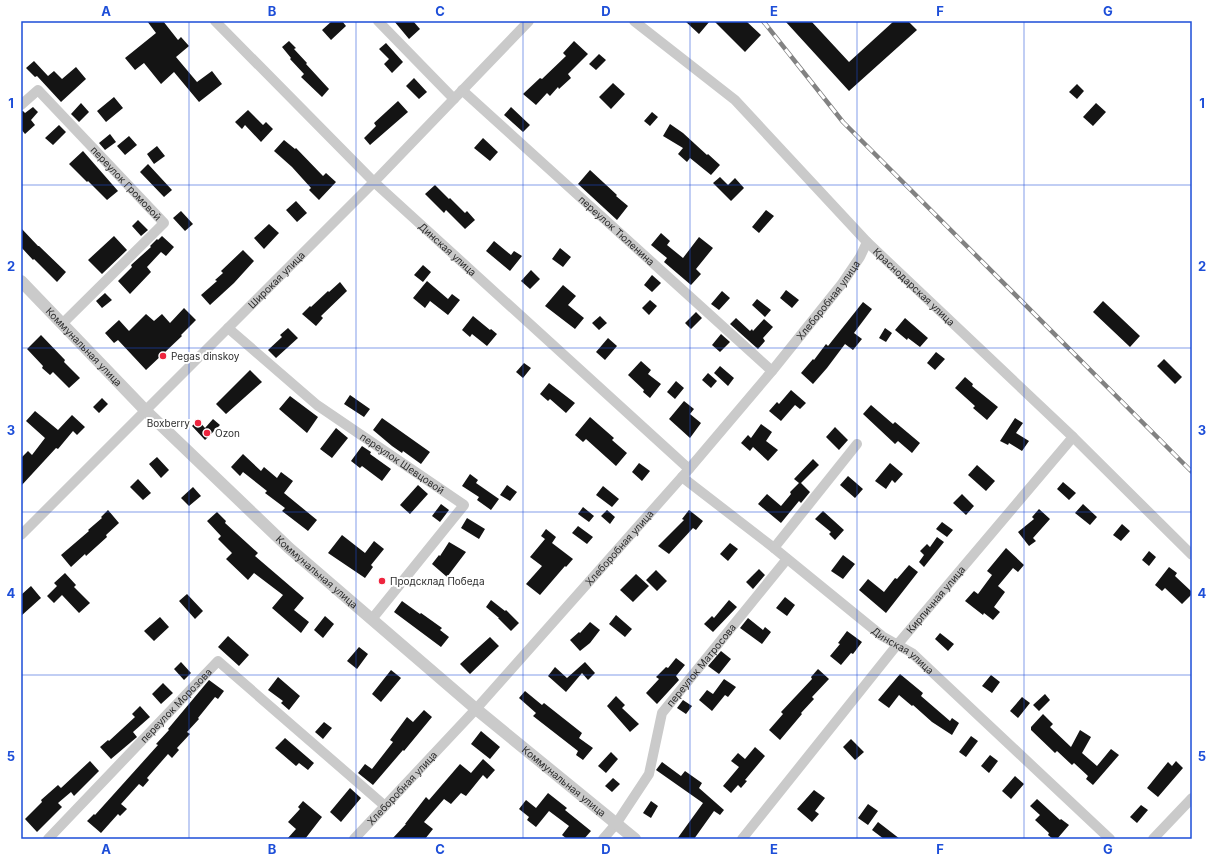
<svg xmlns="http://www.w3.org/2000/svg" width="1213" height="860" font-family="Inter,sans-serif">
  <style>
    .building { fill: #141414 }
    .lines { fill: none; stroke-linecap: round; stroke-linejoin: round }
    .minor { stroke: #cacaca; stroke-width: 10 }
    .tertiary { stroke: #cacaca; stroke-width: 12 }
    .rail-casing { stroke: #828282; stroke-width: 4.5 }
    .rail { stroke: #fff; stroke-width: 3; stroke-dasharray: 9; stroke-linecap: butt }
    .grid { fill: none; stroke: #1d4ed8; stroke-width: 1; stroke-opacity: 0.55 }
    .poi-dot { fill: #ee253e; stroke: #fff; stroke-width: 1.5 }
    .labels { text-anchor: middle; stroke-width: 4; stroke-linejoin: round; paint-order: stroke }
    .street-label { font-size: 10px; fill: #2d2d2d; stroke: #fff }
    .poi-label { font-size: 10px; fill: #2d2d2d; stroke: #fff; text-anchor: start }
    .neatline { fill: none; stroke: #1d4ed8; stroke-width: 1.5 }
    .grid-label { font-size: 13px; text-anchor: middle; font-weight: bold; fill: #1d4ed8 }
  </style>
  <rect width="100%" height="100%" fill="#fff"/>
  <path class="building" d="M147,21H163L178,40L181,37L189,46L176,57L197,82L212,71L222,84L199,102L174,72L161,84L144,63L135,70L125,58L156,33Z
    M332,21H342L346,26L331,40L322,30Z
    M394,21H413L420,29L409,39Z
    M685,21H710L699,34Z
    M714,21H746L761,35L745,52Z
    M785,21H811L849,62L894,21H908L917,30L849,91Z
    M289,41L296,48L294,49L307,63L306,64L329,89L322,97L301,77L304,74L290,59L291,58L282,47Z
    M574,41L588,54L568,74L571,78L559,89L558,87L550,96L547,93L536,105L523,94L540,78L542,79L566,56L563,53Z
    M386,43L403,62L392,73L384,64L389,59L379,49Z
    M599,54L606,60L596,70L589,64Z
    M34,61L48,76L54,71L62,79L76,67L86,79L61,102L37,76L35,77L26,68Z
    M414,78L427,92L419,99L406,86Z
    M613,83L625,94L611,109L599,97Z
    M1077,84L1084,91L1077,99L1069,92Z
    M114,97L123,108L106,122L97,111Z
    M398,101L408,112L370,145L364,138L376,126L374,123Z
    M81,103L89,112L79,122L71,114Z
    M1096,103L1106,112L1093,126L1083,117Z
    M33,107L38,112L31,120L35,125L25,134L21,129V111H23L25,113Z
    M511,107L530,125L523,132L504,115Z
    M248,110L263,125L266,122L273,129L261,142L245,125L242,129L235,122Z
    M652,112L658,117L650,126L644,121Z
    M670,124L683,133L707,155L708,154L720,165L711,175L690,158L687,162L678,154L683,148L663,136Z
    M59,125L66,132L53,145L45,138Z
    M110,134L116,142L105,150L99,143Z
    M129,136L137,145L125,155L117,146Z
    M483,138L498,152L490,161L474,148Z
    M284,140L295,149L296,148L323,176L326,173L336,182L319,200L309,190L311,188L292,167L274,151Z
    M157,146L165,156L154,164L147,154Z
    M83,151L118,191L107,200L88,181L87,182L69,164Z
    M148,164L172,190L164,197L140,172Z
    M590,170L617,195L616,196L628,206L617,220L578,184Z
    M720,177L728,185L735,178L744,188L731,201L713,183Z
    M435,185L449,199L450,198L465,213L467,211L475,220L465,229L446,210L444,213L425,194Z
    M296,201L307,213L297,222L286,210Z
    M766,210L774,216L759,233L752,227Z
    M181,211L193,224L185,231L173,218Z
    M138,220L148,230L141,236L132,226Z
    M269,224L279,233L264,249L254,238Z
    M21,228L38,246H39L66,272L57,282L34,259L33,260L21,247Z
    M661,233L670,241L667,245L683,258L699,237L713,248L696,269L701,274L691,285L664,262L667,258L651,245Z
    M114,236L127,250L102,274L88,260Z
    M162,236L174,247L166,256L161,252L147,267L151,272L130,294L118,281L132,267L131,265L151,247L150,246L157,239L158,240Z
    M494,241L511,255L514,251L522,256L510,271L486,251Z
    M560,248L571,257L563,267L552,259Z
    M243,250L254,261L234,283L210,305L201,295L217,281L215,280L223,273L221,271Z
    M423,265L431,272L423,282L414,275Z
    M531,270L540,279L530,289L521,281Z
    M652,275L661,283L652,292L644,285Z
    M427,281L448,299L452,294L460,300L448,315L430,301L425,308L413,298Z
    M340,282L347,291L321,316L323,318L316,326L302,314L310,306L311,307L328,291L329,292Z
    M563,285L576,296L568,305L584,318L575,329L545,306Z
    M786,290L799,300L792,308L780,298Z
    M722,291L730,298L719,310L711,304Z
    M105,293L112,300L102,308L96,301Z
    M757,299L771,310L765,317L752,305Z
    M650,300L657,306L649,315L642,308Z
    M1103,301L1140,336L1130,347L1093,312Z
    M863,302L872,309L854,333L862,339L853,350L845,344L827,368L813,384L801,373L813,359L814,360L826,344L828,346Z
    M184,308L196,320L181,335L182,336L146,370L118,340L114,343L105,333L119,320L129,331L146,314L154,321L162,314L170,323Z
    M696,312L702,318L691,329L685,323Z
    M473,316L490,330L491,329L497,334L487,346L472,334L470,337L462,330Z
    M600,316L607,323L599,330L592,323Z
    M736,318L750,331L752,329L753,331L764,319L773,327L763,338L765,341L758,349L730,324Z
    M905,318L928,338L920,347L908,338L907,340L895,330Z
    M288,328L298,338L276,358L268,350L282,337L280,335Z
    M885,328L892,333L886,342L879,338Z
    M721,334L730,342L720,352L712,345Z
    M41,335L65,360L64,362L80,378L69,388L53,372L50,375L42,368L43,366L27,349Z
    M608,338L617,346L605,360L596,352Z
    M936,352L945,359L935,370L927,363Z
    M1164,359L1182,377L1175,384L1157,366Z
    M641,361L651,370L648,374L661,384L650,398L643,392L644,390L628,375Z
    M524,363L531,368L523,378L516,372Z
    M720,366L734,378L728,386L714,373Z
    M250,370L262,382L226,414L216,404Z
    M708,373L717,381L711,388L702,380Z
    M965,377L973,384L972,386L998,407L987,420L973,408L975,406L955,388Z
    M676,381L684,388L675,399L667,392Z
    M549,383L575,403L566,413L550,399L548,401L540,394Z
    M791,390L806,403L800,409L795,405L781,421L769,411L777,402L779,404Z
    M350,395L370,409L364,417L344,404Z
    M290,396L318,417L307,433L279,409Z
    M102,398L108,404L99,413L93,407Z
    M684,401L694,409L690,414L701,423L690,438L669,419Z
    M871,405L893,424L895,422L920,443L912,453L898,441L895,444L863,414Z
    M35,411L58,430L72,415L85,427L77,435L73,431L58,449L56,448L21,486V458L28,451L32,455L45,438L26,421Z
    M590,417L614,438L612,440L627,453L616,466L586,439L583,442L575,435Z
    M382,418L430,452L421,464L403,451L402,453L392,446L373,430Z
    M1015,418L1023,423L1016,433L1029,441L1022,451L1009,443L1008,445L1000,441Z
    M213,419L220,425L205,440L192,426L198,420L205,428Z
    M761,424L772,432L766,441L778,450L768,461L753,447L750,451L741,443L748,435L751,438Z
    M835,427L848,440L839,450L826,437Z
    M336,428L348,438L332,458L320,449Z
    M362,446L371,452L370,454L391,469L382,481L362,466L360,468L351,461Z
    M243,454L261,471L264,467L277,478L281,472L293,481L284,493L317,520L308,531L282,511L285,508L265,493L267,491L243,472L240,476L231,467Z
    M157,457L169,470L161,478L149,464Z
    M813,459L819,465L801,483L810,492L801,503L799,501L781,523L758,504L767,494L781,506L791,494L790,492L799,483L794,479Z
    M639,463L650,471L642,481L632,472Z
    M890,463L903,474L895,483L892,480L886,489L875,481Z
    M977,465L995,481L986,491L968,475Z
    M470,474L478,480L476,483L499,499L491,510L477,500L479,497L462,486Z
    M848,476L863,489L855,498L840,485Z
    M138,479L151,493L143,500L130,487Z
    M1063,482L1076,493L1069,500L1057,489Z
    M418,485L428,494L410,514L400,505Z
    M507,485L517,492L510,501L500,495Z
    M603,486L619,499L612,507L596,495Z
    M193,487L201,496L189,506L181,498Z
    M962,494L974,506L966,515L953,503Z
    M441,504L449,510L440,522L432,516Z
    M1083,504L1097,517L1090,525L1075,513Z
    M583,507L594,516L589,522L578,514Z
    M1039,509L1050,519L1033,538L1036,541L1029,546L1018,532L1034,519L1032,517Z
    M108,510L119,523L106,535L107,537L86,556L85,554L71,567L61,555L89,531L88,530L102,518L101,517Z
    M607,510L615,517L610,524L601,516Z
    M689,510L703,521L696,530L693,528L669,554L658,546L684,520L682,519Z
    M823,511L844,530L835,540L829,534L831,532L815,519Z
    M217,512L226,521L225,523L258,553L255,556L304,598L294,610L309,622L301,633L272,608L283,595L254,573L248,580L226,559L232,553L218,539L221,536L207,521Z
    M467,518L485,529L479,539L461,528Z
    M942,522L953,530L947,537L936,529Z
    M1122,524L1130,531L1121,541L1113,535Z
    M578,526L593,537L587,544L572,533Z
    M546,529L556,537L552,543L573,559L566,567L565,566L540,595L526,584L542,566L530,557L545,539L541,536Z
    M342,535L365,553L374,541L384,549L371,565L373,567L365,578L328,553Z
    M937,537L944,542L924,567L919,562L924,555L920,551L927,544L930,547Z
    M449,542L466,552L447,577L432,564L439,555L440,556Z
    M730,543L738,549L728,561L720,554Z
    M1006,548L1024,565L1018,572L1013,568L998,586L1005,592L994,607L1000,612L993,620L984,613L983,615L965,601L974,591L978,594L992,575L987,571Z
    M1149,551L1156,557L1149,566L1142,560Z
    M843,555L855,564L843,579L831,571Z
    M909,565L918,572L886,613L859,590L868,579L884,592L895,578L897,579Z
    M1169,567L1177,573L1175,576L1192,592V594L1182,604L1165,588L1162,591L1155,585Z
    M759,569L765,575L753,589L746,582Z
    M656,570L667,581L657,591L646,580Z
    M65,573L76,585L74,587L90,603L79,613L62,595L54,603L47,596L57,586L54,583Z
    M636,574L649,586L633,602L620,590Z
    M31,586L41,598L21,616V595Z
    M187,594L203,611L195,619L179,601Z
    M785,597L795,605L787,616L776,608Z
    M491,600L505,611L506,610L519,623L511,631L498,618H499L486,607Z
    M729,600L737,607L713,632L704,624L712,616L714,618Z
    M402,601L420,614L421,613L442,628L440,630L449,637L441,647L394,612Z
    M616,615L632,629L625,637L609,624Z
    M325,616L334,624L323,638L314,630Z
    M160,617L169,627L154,641L144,631Z
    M748,618L763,630L765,627L771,632L762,644L740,628Z
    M590,622L600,630L590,643L580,651L570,640L579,632L580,633Z
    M847,631L862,642L853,654L851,653L841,665L830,656L840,644L838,643Z
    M940,633L954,644L948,651L935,639Z
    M228,636L249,655L239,666L218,647Z
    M490,637L499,646L470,674L460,664Z
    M359,647L368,654L357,669L347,661Z
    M721,651L731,659L719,674L708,666Z
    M676,658L685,665L676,676L679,680L657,704L646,693L659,679L656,677L666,667L668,668Z
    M181,662L191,673L184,680L174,669Z
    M585,662L595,673L588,680L582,673L566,692L548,676L555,667L567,678Z
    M818,669L829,679L812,697L814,699L801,713L802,714L780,740L769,730L783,714L781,712L812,679L811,677Z
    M391,670L401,678L381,702L372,694Z
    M900,674L923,693L921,696L950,721L952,718L959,723L952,735L932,722L913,705L912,706L899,695L889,708L878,700Z
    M991,675L1000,682L992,693L982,686Z
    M278,677L300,696L289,710L281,703L283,701L268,690Z
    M724,679L736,687L728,697L725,695L712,711L699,700L707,690L713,694Z
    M209,680L224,691L218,699L215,697L198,718L199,719L187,732L190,734L177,748L179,750L172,758L168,754L147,778L149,780L143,787L139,784L121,804L127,809L120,816L118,814L101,833L87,821L94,814L95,815L158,745L156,744L169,730L168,729Z
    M163,683L173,693L161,704L152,694Z
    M525,691L542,705L544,703L582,733L579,738L593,748L583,760L576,755L578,751L533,716L536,713L519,698Z
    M1045,694L1050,700L1039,711L1033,705Z
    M616,696L625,705L622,708L639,724L630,732L607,706Z
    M1022,697L1030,703L1018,718L1010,711Z
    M683,700L692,706L686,714L677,708Z
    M140,706L150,717L133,732L137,737L111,759L100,747L108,740L109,741L135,717L132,714Z
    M424,710L432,717L404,751L403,750L373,785L358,773L365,764L372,769L393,742L390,740L407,717L413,722Z
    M1043,714L1053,724L1050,727L1071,747L1080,730L1091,737L1082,753L1097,766L1111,749L1119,755L1093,785L1086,779L1088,776L1074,763L1072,765L1057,751L1055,753L1031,730V727Z
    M324,722L332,728L323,739L315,732Z
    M481,731L500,747L490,759L471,744Z
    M971,736L978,741L966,757L959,752Z
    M285,738L314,763L308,770L299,763L296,766L275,748Z
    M851,739L864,752L855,760L843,747Z
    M755,747L765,756L745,780L747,781L741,788L738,785L731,793L723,786L739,767L731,761L738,753L745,759Z
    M611,752L618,759L606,773L598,766Z
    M990,755L998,761L989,773L981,766Z
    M483,759L495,770L487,779L483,775L466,796L461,793L451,804L444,799L424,822L433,829L425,839H392L406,824H405L426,797L429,800L460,764L471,773Z
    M90,761L99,771L74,796L71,792L58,803L62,807L37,832L25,819L42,802L41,800L58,785L61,788Z
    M1176,761L1183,768L1158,797L1147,788L1168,762L1172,766Z
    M662,762L681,776L685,771L702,783L699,788L724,810L720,815L714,811L694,839H677L703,803L656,770Z
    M1015,776L1024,784L1011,799L1002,791Z
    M613,778L620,784L612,792L605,786Z
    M350,788L361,798L341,822L330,812Z
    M814,790L825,798L815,811L819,814L812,822L797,809Z
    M548,793L567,808L565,810L591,831L584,839H567L562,835L569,826L549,811L536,827L527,820L529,817L519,809L526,800L536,808Z
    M1037,799L1060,820L1061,819L1069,825L1057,839H1053L1048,835L1049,833L1035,820L1040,815L1030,806Z
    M303,801L322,817L305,839H287L296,829L288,822L300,809L298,807Z
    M651,801L658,806L651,818L643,813Z
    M868,804L878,811L868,825L858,818Z
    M1141,805L1148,810L1137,823L1130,817Z
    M878,822L900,839H884L872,830Z"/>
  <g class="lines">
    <g class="minor">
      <path id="s1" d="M215,21L374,182L689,469"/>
      <path d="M378,21L454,99"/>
      <path id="s2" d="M634,21L735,100L867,242L1073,437L1192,555"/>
      <path id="s3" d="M462,90L772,371"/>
      <path id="s4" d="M21,105L38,90L164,223L62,324"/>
      <path id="s5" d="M228,328L317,405L464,505L372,619"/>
      <path id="s6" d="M682,477L774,548L882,636L912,653L1110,839"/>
      <path id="s7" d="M21,535L374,182L529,21"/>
      <path d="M774,548L857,444"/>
      <path id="s8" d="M48,839L218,661L385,806"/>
      <path id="s9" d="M354,839L476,709L689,469L772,371L841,285L860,257L867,242"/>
      <path id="s10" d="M603,839L616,824L649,774L662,713L787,559"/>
      <path id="s11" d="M742,839L897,645L1073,437"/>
      <path d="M1153,839L1192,798"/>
    </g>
    <path class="tertiary" id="s12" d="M21,281L145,410L289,548L476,709L635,839"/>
    <defs>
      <path id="rail" d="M763,21L843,122L1192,472"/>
    </defs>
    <use href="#rail" class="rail-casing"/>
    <use href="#rail" class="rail"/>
  </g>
  <path class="grid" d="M189,21V839M356,21V839M523,21V839M690,21V839M857,21V839M1024,21V839M21,185H1192M21,348H1192M21,512H1192M21,675H1192"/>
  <g class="poi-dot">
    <circle cx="163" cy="356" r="4"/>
    <circle cx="198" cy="423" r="4"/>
    <circle cx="207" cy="433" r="4"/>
    <circle cx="382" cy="581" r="4"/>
  </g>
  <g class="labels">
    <g class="street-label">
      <text dy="4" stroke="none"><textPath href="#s4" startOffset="151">переулок Громовой</textPath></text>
      <text dy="4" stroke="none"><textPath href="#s3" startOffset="209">переулок Тюленина</textPath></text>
      <text dy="4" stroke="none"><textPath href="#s1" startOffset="326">Динская улица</textPath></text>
      <text dy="4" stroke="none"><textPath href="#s7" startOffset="361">Широкая улица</textPath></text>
      <text dy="4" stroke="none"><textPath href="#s2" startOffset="387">Краснодарская улица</textPath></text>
      <text dy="4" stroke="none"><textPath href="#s9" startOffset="718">Хлеборобная улица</textPath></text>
      <text dy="4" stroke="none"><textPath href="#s12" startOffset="91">Коммунальная улица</textPath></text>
      <text dy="4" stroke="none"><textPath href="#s5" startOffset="221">переулок Шевцовой</textPath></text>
      <text dy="4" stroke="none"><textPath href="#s9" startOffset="394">Хлеборобная улица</textPath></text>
      <text dy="4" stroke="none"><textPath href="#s12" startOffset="415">Коммунальная улица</textPath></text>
      <text dy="4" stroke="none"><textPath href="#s11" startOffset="308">Кирпичная улица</textPath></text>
      <text dy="4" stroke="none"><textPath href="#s6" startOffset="281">Динская улица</textPath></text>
      <text dy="4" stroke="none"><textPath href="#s10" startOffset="204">переулок Матросова</textPath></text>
      <text dy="4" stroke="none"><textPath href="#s8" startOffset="185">переулок Морозова</textPath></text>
      <text dy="4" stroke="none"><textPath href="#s12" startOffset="739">Коммунальная улица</textPath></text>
      <text dy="4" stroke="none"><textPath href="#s9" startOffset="70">Хлеборобная улица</textPath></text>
    </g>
    <g class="poi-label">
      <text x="171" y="360">Pegas dinskoy</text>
      <text x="190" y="427" text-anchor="end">Boxberry</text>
      <text x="215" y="437">Ozon</text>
      <text x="390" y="585">Продсклад Победа</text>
    </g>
  </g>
  <rect width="1213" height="860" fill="none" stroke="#ffffff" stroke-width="44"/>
  <rect x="22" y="22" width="1169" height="816" class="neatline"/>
  <g class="grid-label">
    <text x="106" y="16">A</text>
    <text x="272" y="16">B</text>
    <text x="440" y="16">C</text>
    <text x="606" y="16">D</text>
    <text x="774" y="16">E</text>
    <text x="940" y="16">F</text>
    <text x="1108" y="16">G</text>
    <text x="11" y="108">1</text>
    <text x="1202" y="108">1</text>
    <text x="11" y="271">2</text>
    <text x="1202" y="271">2</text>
    <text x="11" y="435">3</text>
    <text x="1202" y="435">3</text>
    <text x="11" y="598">4</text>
    <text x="1202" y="598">4</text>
    <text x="11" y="761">5</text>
    <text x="1202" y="761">5</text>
    <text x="106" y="854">A</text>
    <text x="272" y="854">B</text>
    <text x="440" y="854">C</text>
    <text x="606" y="854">D</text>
    <text x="774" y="854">E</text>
    <text x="940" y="854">F</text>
    <text x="1108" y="854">G</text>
  </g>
</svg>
